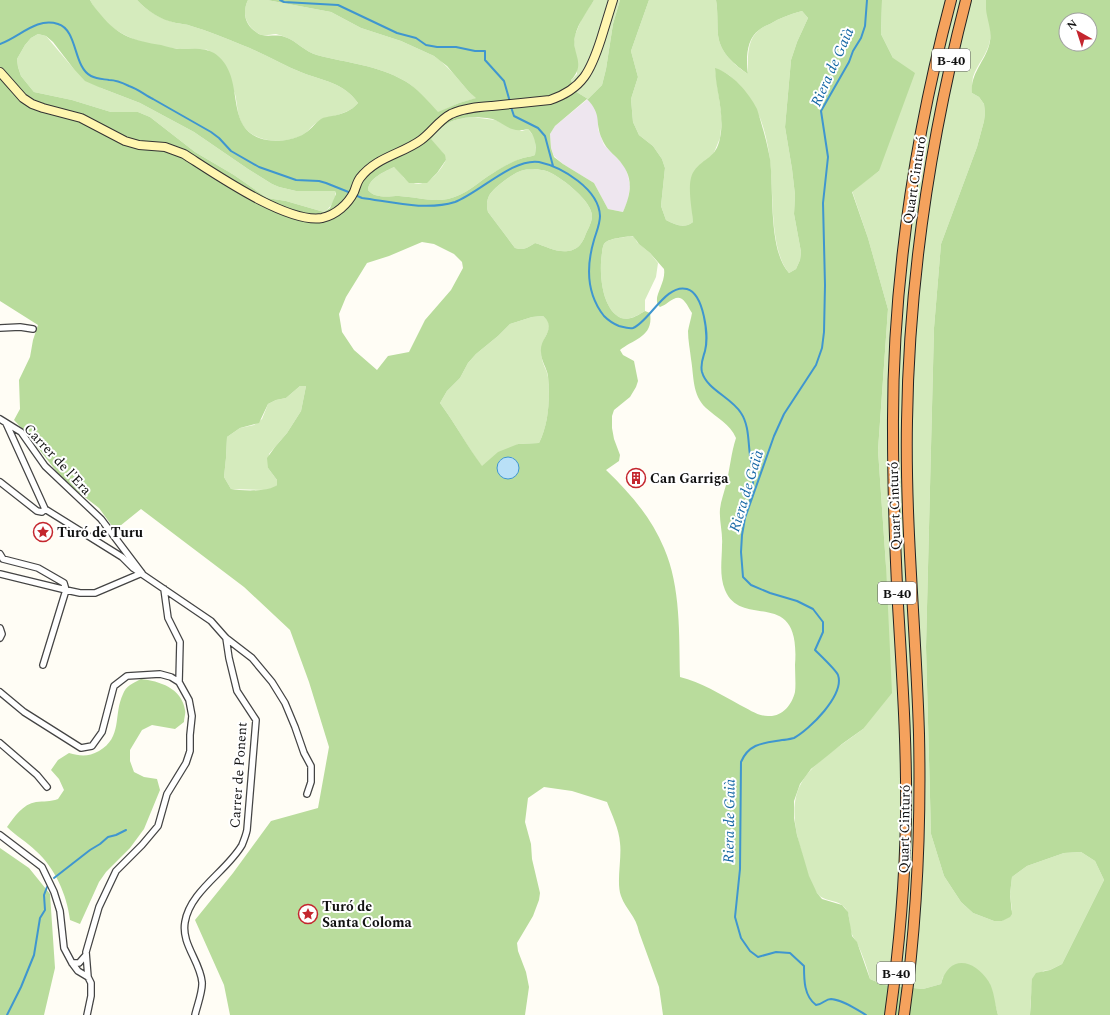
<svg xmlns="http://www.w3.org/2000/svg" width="1110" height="1015" font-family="Spectral,serif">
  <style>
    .industrial { fill: #eee6ef }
    .green { fill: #d5ebbd }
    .forest { fill: #b9dc9c; fill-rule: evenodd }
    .water { fill: #b9e0f7; stroke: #3f96cf }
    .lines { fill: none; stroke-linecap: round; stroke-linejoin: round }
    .stream { stroke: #3f96cf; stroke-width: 2 }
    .street-casing { stroke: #444; stroke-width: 8 }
    .secondary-casing { stroke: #333; stroke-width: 10 }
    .highway-casing { stroke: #222; stroke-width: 12 }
    .street { stroke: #fff; stroke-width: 5.5 }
    .secondary { stroke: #fff6b0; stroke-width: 8 }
    .highway { stroke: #f5a25d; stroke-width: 10 }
    .labels { text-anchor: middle; stroke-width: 4; stroke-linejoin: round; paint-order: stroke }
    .shield { fill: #fff; stroke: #585858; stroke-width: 1 }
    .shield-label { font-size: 13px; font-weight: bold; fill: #111 }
    .street-label { font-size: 14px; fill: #111; stroke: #fff }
    .poi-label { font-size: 14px; font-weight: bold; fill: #111; stroke: #fff; text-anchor: start }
    .water-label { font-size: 15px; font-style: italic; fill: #1768a6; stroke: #fff }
  </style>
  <rect width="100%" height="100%" fill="#fffdf5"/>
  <path class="industrial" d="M588,99L595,108L598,115V129L604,145L625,166L628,176L630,185L628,200L623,212L608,209L594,183L563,164L554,156L551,148L550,134L555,126Z"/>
  <path class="green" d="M90,0H137C147,11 161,19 176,23C181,24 186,24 191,26C208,31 225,38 242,45C263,53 282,65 303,73C324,81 344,83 358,103C347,116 332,114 318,122C312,125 309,131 304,134C284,146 248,143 240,119C237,111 237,102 235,94C234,90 230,85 227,81C221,71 214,60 208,50C198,48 190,50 180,49C145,46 106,35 90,0Z
    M248,0H267L331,12L361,28L401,41L434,56L441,61L453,73L469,92L477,98L459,103L437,113C428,102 417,88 405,81C377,65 347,63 317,55C305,52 297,41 285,37C283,36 279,35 276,34C269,34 263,38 256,32C245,24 242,12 248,0Z
    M594,0H620L613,24L606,69L602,85L588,99L575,91L571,80L577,74L575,51L574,42L575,35L582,18Z
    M649,0H716C718,11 717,23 718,35C720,52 734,65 748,74C748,60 746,40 759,30C762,27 766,26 770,24C780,18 790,14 802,11L808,18L797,42L791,60L785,127L792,169L795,195L794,214L801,252L800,260L796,269L789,273C769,250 774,191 770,161C769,149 764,126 759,116C755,109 750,102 746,96C739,84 729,71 715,69L722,119L720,138L713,155L700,165L692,204L693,222C684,229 676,225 666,220L661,206L665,168L662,159L653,146L639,135L633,122L631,99L638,77L631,51Z
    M882,0H986C986,14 993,27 990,40C988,54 977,64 973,77C972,82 972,88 972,93L979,97L984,104L985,113L984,121L977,147L941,244L934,328L926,647L931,834L944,876L961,902L973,913L994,921H1002L1012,910L1010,894L1012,877L1027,866L1064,853L1081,852L1095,861L1104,880L1062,964L1050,970L1043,971L1032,987L1030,1008V1015H998L989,982L943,977L941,984L923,989L884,985L870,979C867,967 863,956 858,945C855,939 851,935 850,928C849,920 850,912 843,906C836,899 823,902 817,893C808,881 805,864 801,850C780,779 812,767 863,729L886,566L878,450L888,309L868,238L852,191L879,171L893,58L881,34Z
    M38,34L46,36L73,68L101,88L140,103L194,132L248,169L272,184L279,187L296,191H335C337,199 331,207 324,212L286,201L267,198L234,175L195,152L150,117L138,112H111L72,100L34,92L21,76L18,67L17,59L25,45L31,38Z
    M472,117L495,120L522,131L528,129L535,138V155C530,157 525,157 520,159C511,162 502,168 493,173C478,182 466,195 448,199C432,202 416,197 399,196C389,196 375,199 368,190C369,178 384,172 394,167C399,170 402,177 407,180C424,191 438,175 446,160L442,152L430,139C443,123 453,119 472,117Z
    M536,169C541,170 546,170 551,173C563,179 592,201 592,216C592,223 587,230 585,236C582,244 577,250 568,251C558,253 545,246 535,243C528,247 524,251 515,248L488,212C486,205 487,199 490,194C496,186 514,172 524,170C527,169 532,170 536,169Z
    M634,236L637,242L650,253L658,263L656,277L645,300V311C638,315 629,321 621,318C601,309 599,271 602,253C602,250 603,246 604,244C608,238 627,237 634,236Z
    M543,316C554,325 548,330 544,340C542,345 541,354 542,359C543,365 547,370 548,377C550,399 549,423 539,443L518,444L482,467C467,446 455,423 440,403L447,391L460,378L468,363L476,354L498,336L510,324L532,317Z
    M300,386H306L301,411L287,433L269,454L268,468L277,480V485L274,488L265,490L231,489L224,477L226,458L227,437L240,428L254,425L262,419L268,404L276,400L286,398Z"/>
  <path class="forest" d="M0,0H90C93,6 97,10 101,15C118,36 135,41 161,45C168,47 175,49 182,49C193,49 204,47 214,53C249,76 220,131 267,140C278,142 292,140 302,135C310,131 314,124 321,119C324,117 328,117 332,116C343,114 351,111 358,103C344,83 324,81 303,73C282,65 263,53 242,45C225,38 208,31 191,26C186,24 181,24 176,23C161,20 147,11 137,0H248C242,12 245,25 256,32C264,39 276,33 285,37C297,41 305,52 317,55C347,63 377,65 405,81C416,87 429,102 438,112L459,103L476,98L469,92L447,66L434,56L401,41L361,28L331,12L267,0H594C587,12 578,23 575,36C571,54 587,63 571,80L575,91L588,99L602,85L606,69L613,24L620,0H649L631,51L638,77L631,99L633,122L639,135L653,146L662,159L665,168L661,206L666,220C676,225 684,229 693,222C692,208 686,182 694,171C704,157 716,159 720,138C725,114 716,92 715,68C732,73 749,93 757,109C762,125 767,142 770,159C774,190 768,250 789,273L796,269L800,260L801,252L794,214L795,195L792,169L785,127L791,60L797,42L808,18L802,11C790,14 780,18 770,24C766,26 762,27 759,30C746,39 746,60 748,74C735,65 720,53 718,35C717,24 718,11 716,0H882L881,34L893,58L915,73L879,171L852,192L868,238L888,309L878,450L886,566L892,693L863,729L842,744L811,769L800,784L794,801V818L797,835L809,876L817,893L822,899L842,905L848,912L852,936L857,942L870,979L884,985L923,989L941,984C949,954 974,959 989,982C994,990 995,1005 998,1015H663L659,987L639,932C636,916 626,910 621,896C616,883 622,858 620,843C619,829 612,815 607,802L572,791L544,787L528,798L525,822L531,844L532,859L540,893L539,900L533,916L517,943L518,951L526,972L529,987L525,1015H230L224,985L195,920L233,873L271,821L318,808L329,747L309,682L290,630L244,587L141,509L115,530L99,508L64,481L27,434L14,420L20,409L19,380L30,357L33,340L38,325L0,301ZM38,34L46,36L53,42L73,68L85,81L101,88L140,103L194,132L248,169L272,184L279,187L296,191H335L336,194L330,208L324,212L286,201L267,198L234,175L195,152L150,117L138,112H111L72,100L34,92L21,76L18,67L17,59L25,45L31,38ZM587,99C603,116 594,121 602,139C605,147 611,152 617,158C634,176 632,191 623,212L608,209L594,183L563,164L554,157L551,148L550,134L555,126ZM472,117C479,118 489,117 495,120C508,126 511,133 528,129C536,137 536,145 535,155C530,157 525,157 520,159C511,162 501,168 493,173C478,182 466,195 448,199C432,202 416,197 399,196C389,196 375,199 368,190C369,178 384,172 394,167L409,183H427L437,173L446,160L445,155L431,139C443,123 453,119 472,117ZM536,169C541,170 546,170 551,173C563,179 592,201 592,216C592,223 587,230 585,236C582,244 577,250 568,251C558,253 545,246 535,243C528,247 524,251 515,248L488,212C486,205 487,199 490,194C496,186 514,172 524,170C527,169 532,170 536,169ZM633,236L639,244L650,253L664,269C666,281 656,293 657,301C657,304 658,305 660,307C668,305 677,291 685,302C688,305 689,309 692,313C691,319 689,325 688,331C688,340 690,350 691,359C694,376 692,395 706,408C717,418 730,424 736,438C731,453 730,469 726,485C724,493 721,500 720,509C719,521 723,533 722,545C722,560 719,575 725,590C742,631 801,584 795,665C795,674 796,684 795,692C792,705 782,717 768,716C757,716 749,709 740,705C720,694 701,682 680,677C679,635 681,587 664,548C651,517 630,493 606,470L619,461L620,455L614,439L612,428V416L614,410L630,397L636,387L638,381L634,361L623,355L620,350C633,339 654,337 650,313L645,311C638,315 630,321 621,318C601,309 599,271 602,253C602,250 603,246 604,244C608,238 626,237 633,236ZM422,242L434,244L454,254L462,262L463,268L451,290L425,320L409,352L388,356L377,370L354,350L342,332L339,314L346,297L367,263L389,256ZM543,316C558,329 539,338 541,352C541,361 547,368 548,376C550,398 549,423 539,443L518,444L498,452L482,466C467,446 455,423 440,403L447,391L460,378L468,363L476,354L498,336L510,324L532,317ZM300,386H306L301,411L287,433L275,447L267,458L268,468L277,480V485C269,492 242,491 231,489L224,477L226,458L227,437L240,428L259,423L268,404L276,400L286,398ZM512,457L516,461L519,470L514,477L506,479L499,461L503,458Z
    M986,0H1110V1015H1030L1032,979L1036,973L1050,970L1062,964L1104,880L1095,861L1081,852L1064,853L1027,866L1012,877L1010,894L1012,914L1010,917L1002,921H994L973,913L961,902L944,876L931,834L926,647L934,328L941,244L977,147L984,121L985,113L984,104L979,97L972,93C970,72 987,60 990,41C992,30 987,20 986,9C986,6 986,3 986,0ZM1066,20H1090V44H1066Z
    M141,679C159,681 182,688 185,710C186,713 184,718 184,722L175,729L152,725L142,730L130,750V761L134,772L144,777L157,779L160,790L144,829L130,848L106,872L99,882L80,924L70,920C67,895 55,868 36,851C27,842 16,836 7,827C14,817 23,804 36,802C44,801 50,802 58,799L64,790L59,779L51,770L58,760L69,753C80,756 88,757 99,751C123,737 113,715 123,694C126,686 133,683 141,679Z
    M0,848L29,868L50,894L55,968L44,1015H0Z"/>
  <path class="water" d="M497 468a11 11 0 1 1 22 0a11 11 0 1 1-22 0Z"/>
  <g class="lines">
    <path class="stream" d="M280,0L284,2L338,5L397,33L416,38L426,45L437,47H456L475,51H485V60L504,81L510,102
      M0,44C20,37 36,17 58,24C78,30 73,67 91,76C97,79 103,79 109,80C116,80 123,83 129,86C138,89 145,95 153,99C172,110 192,121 211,132L219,138L231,151L259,167L296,180L319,181L326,183L351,193
      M511,107L514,116L538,128L545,136L553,166
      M355,195L362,198C392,202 426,211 455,202C479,193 513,158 539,162C562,167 599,189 600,216C600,224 596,233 594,240C586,267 586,293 604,316C608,320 614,324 619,326C623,327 629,329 633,328C649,322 666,283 687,289C704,294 709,336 705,351C703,358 700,364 702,372C707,390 731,397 741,413C749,425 748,441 750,455C751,462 753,469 753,476C754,484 751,493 750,501
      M54,878L90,850L100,844L108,837L116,835L126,830
      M7,1015L21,987L34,955L40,918L45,910L44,895L47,887
      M866,1015C856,1009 843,1000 831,999C825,999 824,1004 816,1005C804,996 804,980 804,966L790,953L776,952L758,957L750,951L741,938L735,917L740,869L741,762C749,743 764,743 782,740C786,740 790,739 794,738C809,730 845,695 838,675C836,670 820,655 815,650L823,632V622L813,609L797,601L770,593L751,585L743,577L741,552L742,535L745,518L774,436L784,414L816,365L822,348L824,332L825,285L823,203L828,157L821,111L849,62L853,51L861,38L865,26L867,0"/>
    <defs>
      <path id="street" d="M0,328L20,327L33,329
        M0,419L21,432L45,466L101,519L141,572
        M6,423L45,509L122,557L133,568L211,621L226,638L252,658L272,682L285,703L295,727L304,753L311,766V782L307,794
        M0,482L37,511L42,512L45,509
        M0,554L3,559L38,568L64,583L66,590L43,665
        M0,574L66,590L80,593H95L142,573
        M0,628L2,634L0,638
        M0,692L24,712L81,748L92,746L102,732L114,686L127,676L160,674L171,677L179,682
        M0,743L37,775L47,787
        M0,835L42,867L54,892L60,911L64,948L72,963L78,971L88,977L91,983V996L87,1015
        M72,963H79L86,955
        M88,977L86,952L99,907L116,871L142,845L158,826L167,794L186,763L190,751V735L192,716L189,700L179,682L180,642L168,618L164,589
        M195,1015C197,1006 203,991 202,982C200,961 181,944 185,922C190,891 227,871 242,845C244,840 246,835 247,830L256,720L237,691L229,658L226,638"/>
      <path id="secondary" d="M0,72L23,98L32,104L43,108L81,118L125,141L139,145L165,147L184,154C214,173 287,224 322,218C336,215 348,204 354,192C356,187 357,182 360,178C376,157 402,154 421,140C432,132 439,120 451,114C464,108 479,107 492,106C511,104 531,102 550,100C583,89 591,70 601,39C605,26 609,13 613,0"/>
      <path id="highway" d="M890,1015C899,949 905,883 906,816C907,746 902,675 898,605C895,547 893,489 893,431C892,286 914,140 951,0
        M904,1015C917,922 921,828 919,734C916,629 905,525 907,421C909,277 930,140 966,0"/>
    </defs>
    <use href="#street" class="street-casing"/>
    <use href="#secondary" class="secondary-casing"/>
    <use href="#highway" class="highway-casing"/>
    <use href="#street" class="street"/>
    <use href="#secondary" class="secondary"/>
    <use href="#highway" class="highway"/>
  </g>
  <defs>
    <symbol id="building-ring" viewBox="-11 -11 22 22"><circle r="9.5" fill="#fff" stroke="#c4262e" stroke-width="1.5"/><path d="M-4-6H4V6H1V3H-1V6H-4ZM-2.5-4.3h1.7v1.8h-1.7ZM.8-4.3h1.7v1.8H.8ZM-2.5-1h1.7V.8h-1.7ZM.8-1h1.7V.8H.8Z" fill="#c4262e"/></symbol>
    <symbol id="sight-ring" viewBox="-11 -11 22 22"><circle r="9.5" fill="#fff" stroke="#c4262e" stroke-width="1.5"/><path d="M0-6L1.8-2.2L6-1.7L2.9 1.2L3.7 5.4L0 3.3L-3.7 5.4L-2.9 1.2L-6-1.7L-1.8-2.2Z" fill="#c4262e"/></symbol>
  </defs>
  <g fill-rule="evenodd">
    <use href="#building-ring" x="625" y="467" width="22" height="22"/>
    <use href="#sight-ring" x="32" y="521" width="22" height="22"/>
    <use href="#sight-ring" x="297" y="903" width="22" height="22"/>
  </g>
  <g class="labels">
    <g class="shield">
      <rect x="932" y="49" width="38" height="22" rx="3"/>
      <rect x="878" y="582" width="38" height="22" rx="3"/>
      <rect x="877" y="962" width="38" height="22" rx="3"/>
    </g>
    <g class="shield-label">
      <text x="951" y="65">B-40</text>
      <text x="897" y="598">B-40</text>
      <text x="896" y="978">B-40</text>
    </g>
    <g class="street-label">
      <text transform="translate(914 180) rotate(-81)" y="5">Quart Cinturó</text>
      <text transform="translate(58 459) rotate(47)" y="5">Carrer de l'Era</text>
      <text transform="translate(894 506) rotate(-92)" y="5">Quart Cinturó</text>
      <text transform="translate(238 775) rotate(-86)" y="5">Carrer de Ponent</text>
      <text transform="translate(904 829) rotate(-89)" y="5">Quart Cinturó</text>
    </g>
    <g class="poi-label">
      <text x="650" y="483">Can Garriga</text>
      <text x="57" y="537">Turó de Turu</text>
      <text x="322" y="911">Turó de<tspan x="322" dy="16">Santa Coloma</tspan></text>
    </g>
    <g class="water-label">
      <text transform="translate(832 67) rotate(-66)" y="5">Riera de Gaià</text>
      <text transform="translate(746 491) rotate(-73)" y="5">Riera de Gaià</text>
      <text transform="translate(729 821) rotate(-89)" y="5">Riera de Gaià</text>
    </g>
  </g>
  <g transform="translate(1078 32) rotate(321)"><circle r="19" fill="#ffffff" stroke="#a0a0a0"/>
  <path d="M0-3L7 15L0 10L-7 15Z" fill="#c4262e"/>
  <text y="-6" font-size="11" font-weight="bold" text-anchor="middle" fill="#111111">N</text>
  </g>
</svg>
